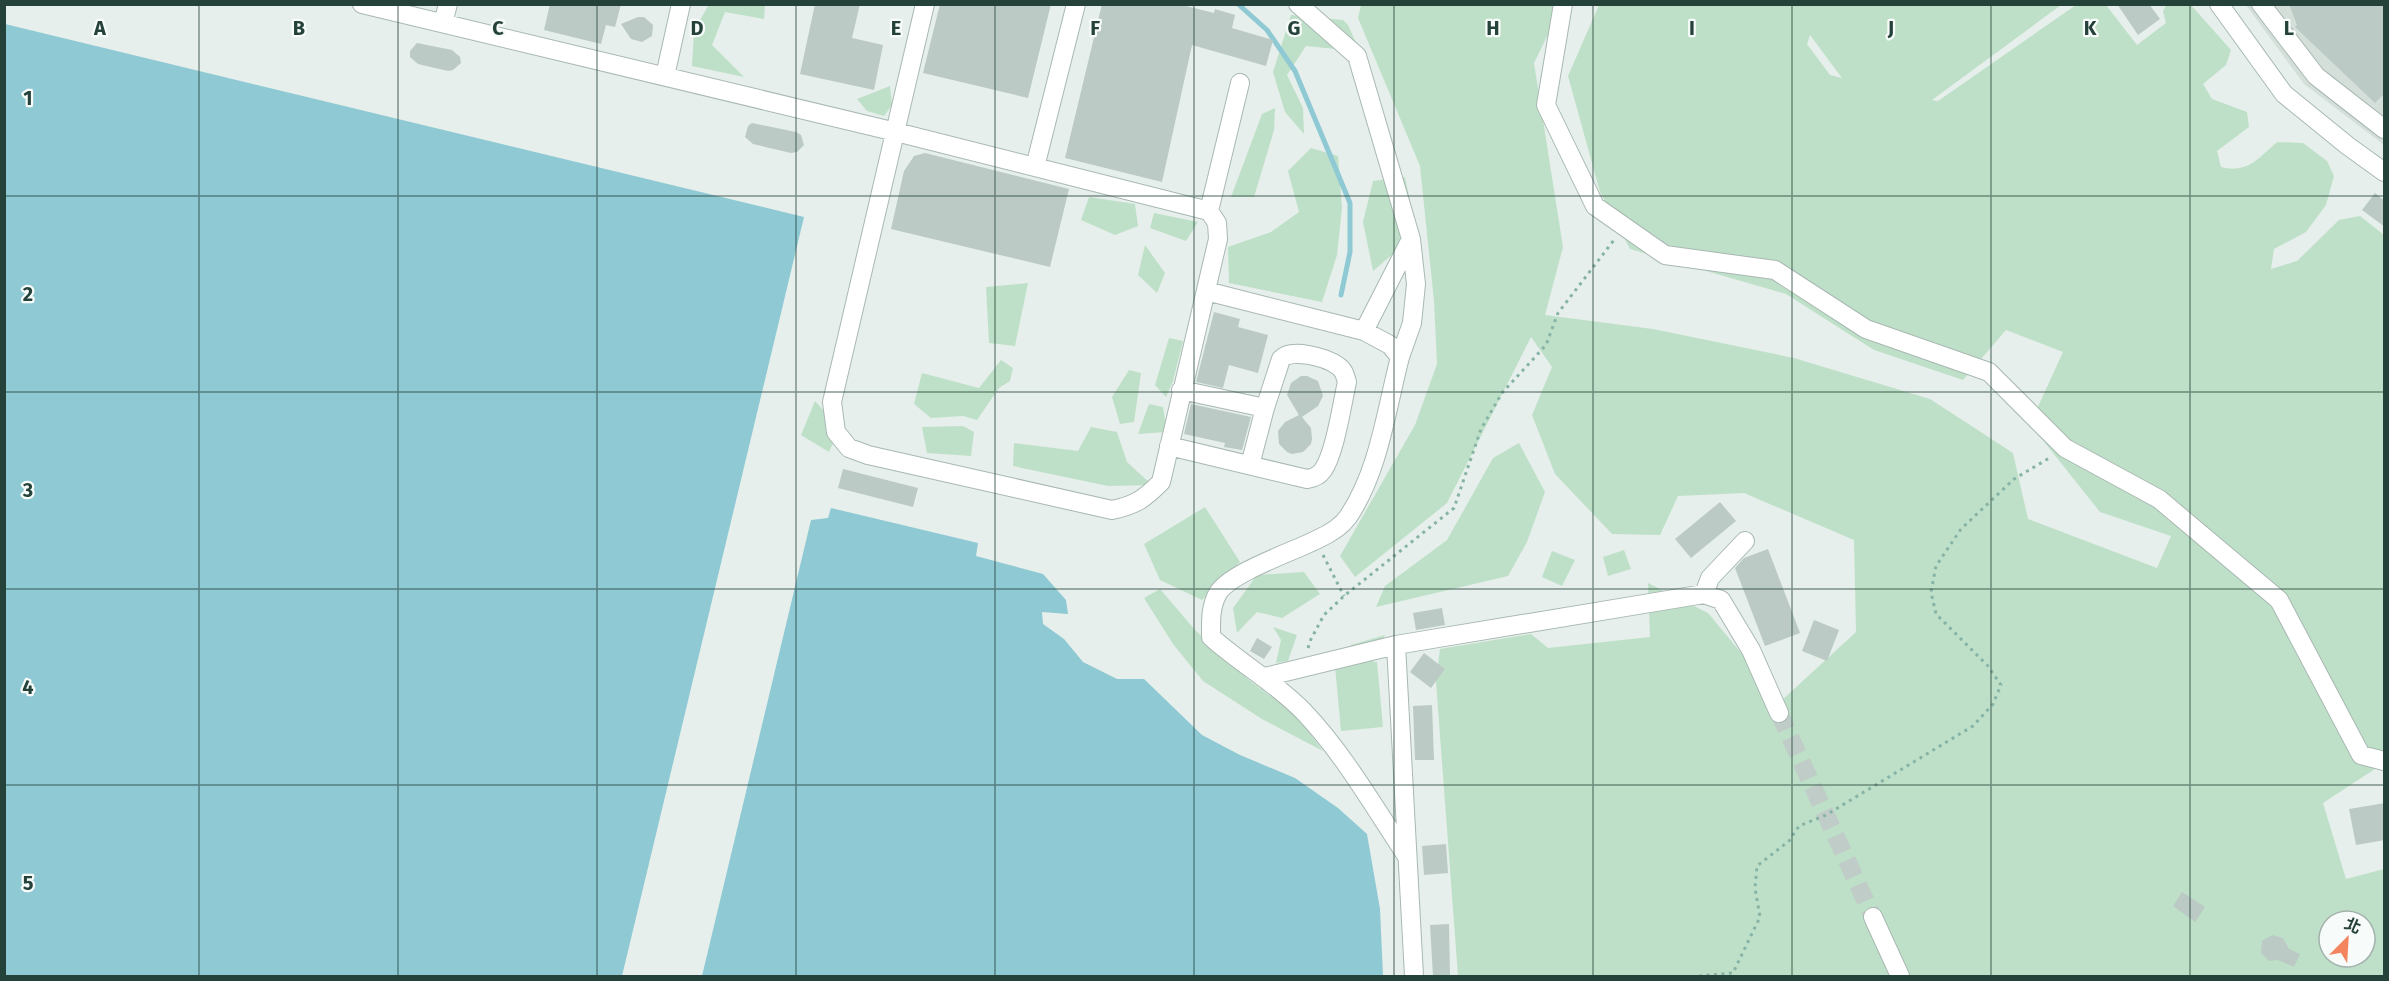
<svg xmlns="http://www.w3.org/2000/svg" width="2389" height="981" font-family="'Fira Sans','Noto Sans TC',sans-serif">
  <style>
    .built { fill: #d4dfda }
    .green { fill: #bfe0c8; fill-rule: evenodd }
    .water { fill: #8ec9d4 }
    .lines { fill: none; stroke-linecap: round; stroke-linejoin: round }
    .stream { stroke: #8ec9d4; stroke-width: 5 }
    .building { fill: #bbcac4 }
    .minor-tunnel { stroke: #bfccc8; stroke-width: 18; stroke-dasharray: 18 9; stroke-linecap: butt }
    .minor-casing { stroke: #a8b8b2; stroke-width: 20 }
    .path { stroke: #86b3a5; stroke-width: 3; stroke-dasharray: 3 4.5; stroke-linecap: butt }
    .minor { stroke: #fff; stroke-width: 18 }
    .grid { fill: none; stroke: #24423a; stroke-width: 1.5; stroke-opacity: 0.55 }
    .grid-label { font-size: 20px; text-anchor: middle; font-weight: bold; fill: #24423a; stroke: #f7fbf9; stroke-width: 4.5; stroke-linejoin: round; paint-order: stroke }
  </style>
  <rect width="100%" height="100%" fill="#e6efeb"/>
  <path class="built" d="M2246,5H2384V145L2304,84Z"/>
  <path class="green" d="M709,4L765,5L764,19L725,12L712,45L744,77L692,66L694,31Z
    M1563,4L1534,63L1563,247L1545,315L1653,329L1794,358L1930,399L2013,453L2028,519L2157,568L2171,536L2100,512L2030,424L2063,352L2006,330L1963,380L1874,350L1786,294L1630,249L1600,192L1568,76L1599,5H2061L1932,100L1938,101L2076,5H2106L2137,45L2166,23L2163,11L2166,5H2191L2231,50L2226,65L2203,84L2212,99L2247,112L2249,127L2217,151L2221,167C2247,174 2259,158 2277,142L2303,143L2327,161L2334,176L2326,205L2306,232L2274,249L2271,269L2297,261L2339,220L2360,216L2384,235V763L2323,803L2346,879L2384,869V976H1458L1436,682L1440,649L1531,634L1548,648L1650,637L1648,583L1708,613L1781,701L1856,632L1854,540L1744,493L1678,496L1660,535L1612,534L1555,474L1532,415L1552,367L1531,337L1447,503L1355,577L1340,556L1415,425L1437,364L1434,301L1420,166L1358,18L1361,5ZM1810,35L1842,78L1830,75L1807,44ZM2329,921H2365V957H2329Z
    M1291,15L1343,20L1348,25L1375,85L1335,49L1306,46L1287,75L1303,108L1304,134L1285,112L1273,72Z
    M890,86L892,105L884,116L867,111L857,99Z
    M1275,108L1274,130L1254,197H1231L1262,114Z
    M1311,148L1338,156L1342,208L1337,255L1322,302L1229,283L1228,247L1271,232L1299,212L1288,171Z
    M1405,177L1414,222L1394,253L1373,271L1363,222L1373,181Z
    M1089,197L1135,204L1138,226L1115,235L1081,220Z
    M1154,213L1198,222L1186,241L1150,228Z
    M1145,245L1165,273L1157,293L1138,275Z
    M1028,283L1015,346L989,343L986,287Z
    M1169,338L1183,341L1173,381L1166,397L1155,385Z
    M1001,360L1013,368L1010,381L999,388L977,420L963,416L931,418L914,404L922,373L979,388Z
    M1129,370L1141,373L1134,422L1120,424L1112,397Z
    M815,401L840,428L829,452L801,435Z
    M1149,404L1163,407L1167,432L1138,434Z
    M963,426L974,432L971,456L927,453L922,427Z
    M1091,427L1117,432L1127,462L1152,485L1108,486L1013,466L1014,443L1078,451Z
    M1519,443L1545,492L1527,542L1508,576L1376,607L1385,586L1447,540L1493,458Z
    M1205,507L1240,562L1202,600L1160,580L1144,544Z
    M1624,550L1631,569L1608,576L1603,557Z
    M1552,551L1575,560L1562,586L1542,577Z
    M1304,572L1320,594L1282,618L1257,612L1237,633L1233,608L1257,575Z
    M1160,589L1195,630L1249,680L1297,716L1323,751L1262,719L1203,681L1173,644L1144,598Z
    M1273,627L1297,635L1288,661L1276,663L1281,640Z
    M1385,635L1373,662H1377L1383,727L1341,731L1335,666L1346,649L1351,645Z"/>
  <path class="water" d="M5,24L804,217L622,976H5Z
    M831,508L978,543L976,556L1043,574L1066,600L1068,614L1042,612L1043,624L1064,639L1083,662L1117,679H1144L1202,735L1240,755L1295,778L1338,808L1367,834L1380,909L1383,976H702L811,520L828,518Z"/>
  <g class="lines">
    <path class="stream" d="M1238,4L1267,30L1295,71L1350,203V252L1341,295"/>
  </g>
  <path class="building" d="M550,4H621L615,27L606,25L601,44L544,30Z
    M815,4H860L852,38L883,45L874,90L800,74Z
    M940,4H1051L1028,98L923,73Z
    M1102,4H1178L1214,13L1215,9L1235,15L1232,28L1273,40L1266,66L1192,45L1162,182L1065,158Z
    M2117,4H2149L2160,19L2138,35Z
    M2289,4H2385V93L2375,103L2295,27L2297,25Z
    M638,17H644L653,25L652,36L642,42L631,39L621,24Z
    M417,43L452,50L460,57L461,63L453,70L448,71L418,64L410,57V51Z
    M752,123L796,132L801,135L804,145L797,152L791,153L753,144L745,137L748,126Z
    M925,153L1069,189L1050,267L891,229L904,171L914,156Z
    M2375,193L2385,201V227L2362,210Z
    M1214,312L1240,319L1238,327L1268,335L1258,373L1229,365L1223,388L1196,382Z
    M1301,376H1307L1318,381L1323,396L1318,406L1302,417L1311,428L1312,439L1311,444L1303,452L1292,454L1287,452L1279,444L1278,431L1285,422L1299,415L1287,395L1291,383Z
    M1191,404L1251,417L1242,450L1224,447L1225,443L1184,434Z
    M843,469L918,488L913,507L838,488Z
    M1720,502L1736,521L1691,558L1675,539Z
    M1768,549L1800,633L1765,646L1735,568L1744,558Z
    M1442,608L1445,625L1416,630L1413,613Z
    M1814,620L1839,630L1827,661L1802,651Z
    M1257,638L1272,647L1264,659L1250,651Z
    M1424,653L1445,669L1431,688L1410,672Z
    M1432,705L1434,760H1415L1413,706Z
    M2385,803V840L2356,845L2349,809Z
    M1446,844L1448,873L1424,875L1422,846Z
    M2182,892L2205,907L2195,922L2173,906Z
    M1449,924L1450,976H1433L1430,925Z
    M2272,935L2283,938L2289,949L2300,954L2294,967L2278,960L2269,961L2261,953L2262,941Z"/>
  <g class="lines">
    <path class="minor-tunnel" d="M1779,713L1873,917"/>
    <defs>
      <path id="minor" d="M362,4L896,132L1209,211L1217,223L1218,239L1161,482C1144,499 1136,505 1112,510L868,455L849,448L836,432L832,402L925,4
        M1298,4L1357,56L1411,239L1364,331L1390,345L1400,357C1386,411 1379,471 1348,517C1341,527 1329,534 1318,539C1295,551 1231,572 1218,593C1210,607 1211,622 1211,637C1241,664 1276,683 1304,712C1344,754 1374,807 1406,855
        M1563,4L1546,105L1595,206L1665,255L1775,270L1866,329L1989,372L2065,448L2159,499L2279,600L2361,755L2384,761
        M2219,4L2284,94L2348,146L2384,172
        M2261,4L2316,76L2384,129
        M443,23L448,4
        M665,76L681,4
        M1035,167L1076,4
        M1209,211L1240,83
        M1206,291L1364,331
        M1400,357L1412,323L1416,284L1411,239
        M1169,446L1307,479C1314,478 1319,476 1323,470C1335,453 1342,404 1347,382C1345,375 1344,370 1338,366C1326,357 1291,348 1281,359L1265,408L1181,390
        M1250,465L1265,408
        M1704,594L1710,578L1745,541
        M1396,645L1704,594L1721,600L1751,650L1779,713
        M1265,677L1396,645L1414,976
        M1873,917L1900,976"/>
    </defs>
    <use href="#minor" class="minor-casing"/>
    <path class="path" d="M1323,555L1344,596
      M1308,648L1311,639L1324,615L1344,596L1454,508L1481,429L1502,393L1546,345L1558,313L1614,240
      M1699,976L1733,973L1760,917L1755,888L1757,866L1789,841L1799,826L1826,815L1973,726L1993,704L2001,685L1988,666L1936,614L1931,592L1936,566L1961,529L2014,479L2051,457"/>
    <use href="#minor" class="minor"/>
  </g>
  <path class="grid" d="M199,4V976M398,4V976M597,4V976M796,4V976M995,4V976M1194,4V976M1394,4V976M1593,4V976M1792,4V976M1991,4V976M2190,4V976M4,196H2384M4,392H2384M4,589H2384M4,785H2384"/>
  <g class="grid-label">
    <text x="100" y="35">A</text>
    <text x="299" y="35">B</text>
    <text x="498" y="35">C</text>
    <text x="697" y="35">D</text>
    <text x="896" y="35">E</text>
    <text x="1095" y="35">F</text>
    <text x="1294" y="35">G</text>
    <text x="1493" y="35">H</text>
    <text x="1692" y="35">I</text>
    <text x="1891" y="35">J</text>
    <text x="2090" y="35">K</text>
    <text x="2289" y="35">L</text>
    <text x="28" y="105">1</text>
    <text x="28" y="301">2</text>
    <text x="28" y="497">3</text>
    <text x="28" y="694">4</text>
    <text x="28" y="890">5</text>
  </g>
  <rect width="2389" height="981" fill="none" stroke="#24423a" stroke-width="12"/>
  <g transform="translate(2347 939) rotate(24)"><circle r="28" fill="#f7fbf9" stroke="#a3b1ad" stroke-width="1.5"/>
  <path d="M0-4.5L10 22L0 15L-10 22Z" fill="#f4845f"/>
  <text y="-9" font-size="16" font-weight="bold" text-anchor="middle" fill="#24423a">北</text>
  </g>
</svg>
